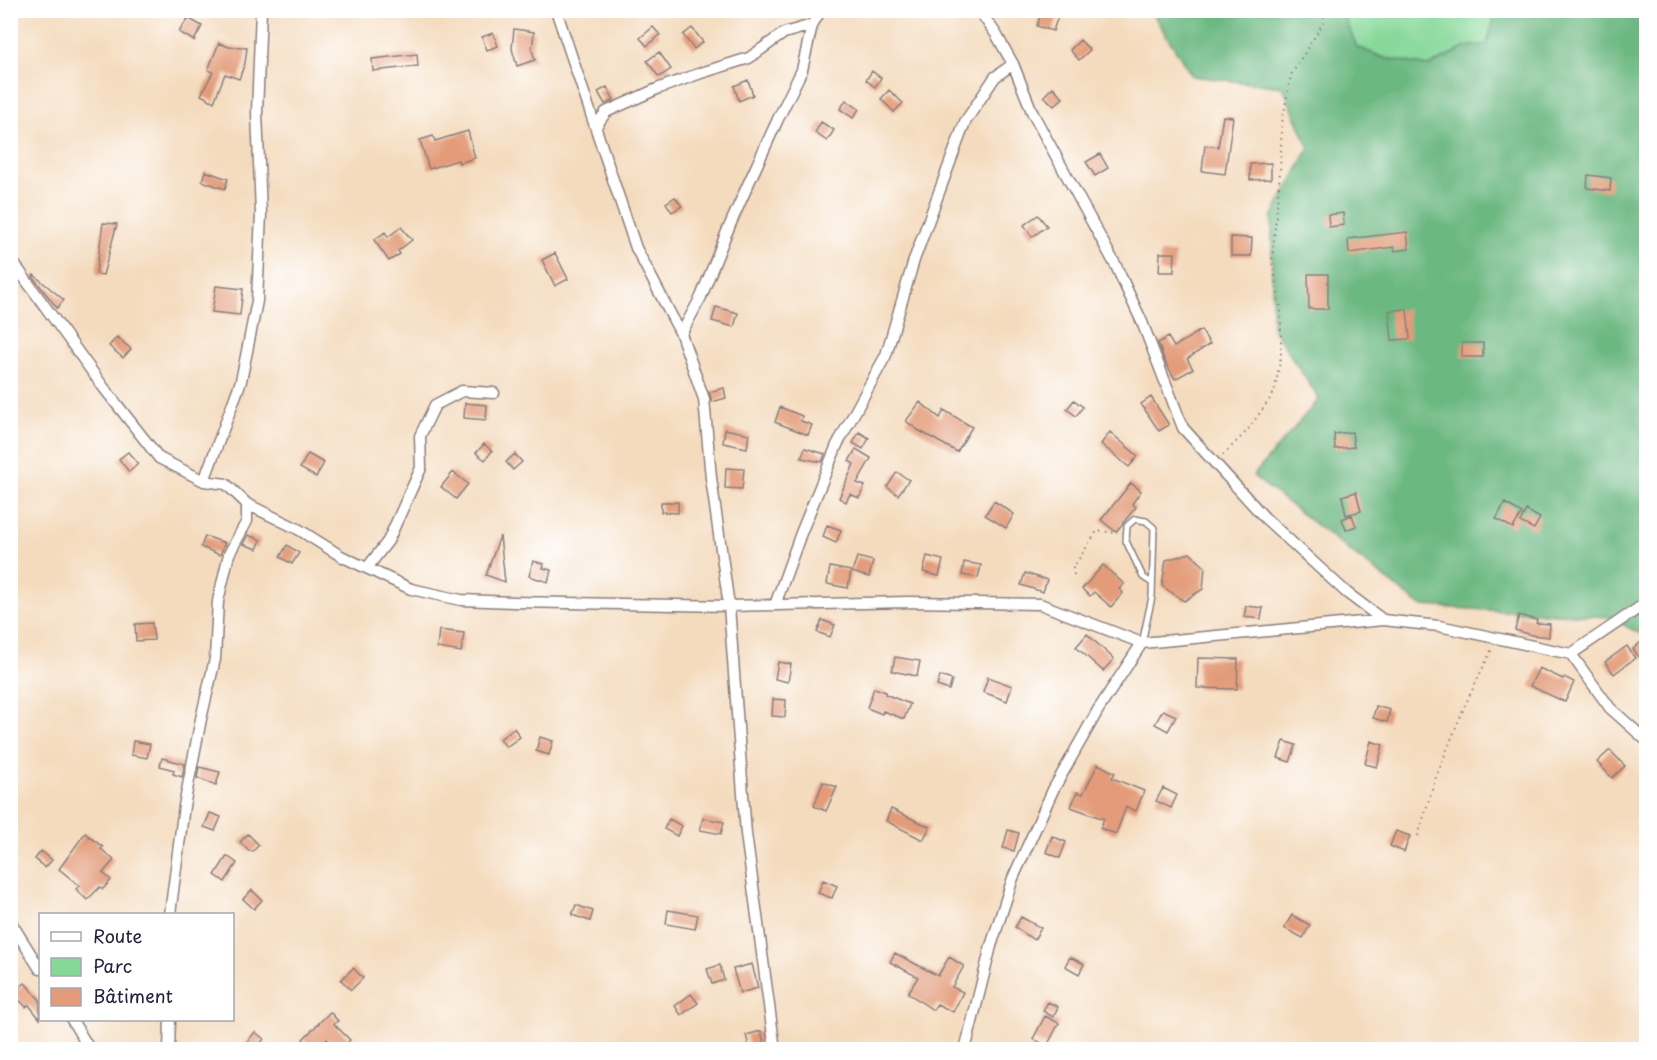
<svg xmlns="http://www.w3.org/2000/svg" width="1657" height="1060" font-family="'Playpen Sans',sans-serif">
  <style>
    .green { fill: #86d899; stroke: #547d6a; stroke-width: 1.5 }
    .forest { fill: #6cb881; stroke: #476d5e; stroke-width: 1.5 }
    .building { fill: #e39b79 }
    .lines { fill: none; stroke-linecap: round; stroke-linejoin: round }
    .lane-casing { stroke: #8b7e7c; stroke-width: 8 }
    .street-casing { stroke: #8b7e7c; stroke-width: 13 }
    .path { stroke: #8b7e7c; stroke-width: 2; stroke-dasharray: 1.5 4.5; stroke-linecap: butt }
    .lane { stroke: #fff; stroke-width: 5 }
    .street { stroke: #fff; stroke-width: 10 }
  </style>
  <rect width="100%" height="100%" fill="#fff"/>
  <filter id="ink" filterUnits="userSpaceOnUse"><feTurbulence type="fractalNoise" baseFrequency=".0167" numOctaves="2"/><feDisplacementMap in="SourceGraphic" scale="12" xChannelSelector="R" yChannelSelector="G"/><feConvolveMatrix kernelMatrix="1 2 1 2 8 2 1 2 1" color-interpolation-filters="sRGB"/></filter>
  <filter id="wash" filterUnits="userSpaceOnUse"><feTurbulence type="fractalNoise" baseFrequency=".008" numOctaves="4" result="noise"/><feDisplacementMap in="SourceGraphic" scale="24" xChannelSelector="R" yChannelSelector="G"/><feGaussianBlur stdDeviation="1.35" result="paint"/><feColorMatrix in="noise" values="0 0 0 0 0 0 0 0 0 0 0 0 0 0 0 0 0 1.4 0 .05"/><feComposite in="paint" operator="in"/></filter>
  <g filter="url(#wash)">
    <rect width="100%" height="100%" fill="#f4dbbe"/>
    <path class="green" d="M1494,10L1496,12L1487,45L1466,47L1429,66L1384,58L1357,47L1341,11Z"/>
    <path class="forest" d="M1151,11H1341L1357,47L1384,58L1429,66L1466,47L1487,44L1496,12L1494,11H1646V637L1609,617L1421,606L1253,476L1319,399L1272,327V217L1309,148L1283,87L1192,76Z"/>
    <g id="blocks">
      <path class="building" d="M1042,10H1060L1053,31L1037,26Z
        M188,18L202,26L194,41L179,32Z
        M653,27L660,35L647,46L640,38Z
        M692,28L703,42L694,49L683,35Z
        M514,29L534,32L532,50L535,60L517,66L512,49Z
        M493,33L498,46L487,50L482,37Z
        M1080,40L1090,50L1079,60L1070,50Z
        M219,43L229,47L247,48L245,63L239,79L225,74L214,102L201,95L213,72L208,70Z
        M659,52L671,69L659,77L647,61Z
        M417,54L418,66L373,71L372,59Z
        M872,71L881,78L875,87L866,80Z
        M748,80L753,95L739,101L734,86Z
        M607,87L614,100L605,104L598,92Z
        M1053,87L1063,98L1054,106L1044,96Z
        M889,90L903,103L894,112L881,99Z
        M846,100L859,109L853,118L840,109Z
        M1223,116L1233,117L1225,174L1202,171L1205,145L1218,147Z
        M821,122L834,130L827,141L815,133Z
        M468,131L475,158L459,163L458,160L429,169L420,140L433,136L435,141Z
        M1100,154L1108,168L1095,176L1086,162Z
        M1271,163V179L1250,180V164Z
        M205,171L228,179L225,189L202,181Z
        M1588,175L1611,178L1610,191L1587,188Z
        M675,197L682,206L672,212L666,203Z
        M1343,213L1344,225L1329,227L1328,215Z
        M1038,215L1047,226L1032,237L1024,225Z
        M103,223L117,224L103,275L96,274Z
        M401,227L412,240L398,251L400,254L389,261L374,240L385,232L388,237Z
        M1407,232L1409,249L1395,251L1394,247L1349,253L1348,239Z
        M1231,237L1252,238L1251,256H1231Z
        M555,253L568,279L555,286L542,260Z
        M1160,253H1175L1174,272H1159Z
        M1308,274H1328V309H1309Z
        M34,275L64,300L57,308L33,277Z
        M216,286L243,289L240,315L212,312Z
        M716,307L738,313L734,327L712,321Z
        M1407,309L1410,339L1392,340L1389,311Z
        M1201,330L1210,344L1187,359L1193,369L1175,379L1165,362L1158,343L1168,337L1174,347Z
        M117,337L131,349L123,358L109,346Z
        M1462,343H1483V357H1462Z
        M724,388L726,398L712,402L709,392Z
        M1151,397L1169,425L1159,431L1141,404Z
        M1074,400L1083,407L1076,416L1067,409Z
        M920,402L940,418L944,410L972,427L957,452L918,430L906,421Z
        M465,403L487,405L486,420L464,418Z
        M780,407L802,416L801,421L812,425L808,435L775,422Z
        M725,429L749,434L747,448L723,443Z
        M859,432L869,438L863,449L853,443Z
        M1110,432L1138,456L1129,467L1101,444Z
        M1352,432L1354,447L1335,449L1334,434Z
        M484,444L492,451L485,460L476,453Z
        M805,448L825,454L822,462L801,458Z
        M856,449L871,458L857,483L865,486L859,498L850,494L846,502L839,498L854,464L849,461Z
        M128,452L138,464L129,472L119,459Z
        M308,454L324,463L316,477L300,468Z
        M515,454L522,462L513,470L506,462Z
        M726,468L744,469L742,489L725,488Z
        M453,472L468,484L456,499L441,487Z
        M897,472L909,480L898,495L887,487Z
        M1131,483L1141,491L1132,504L1136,507L1116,532L1101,520Z
        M1356,492L1361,511L1346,515L1342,496Z
        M994,501L1014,514L1006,528L985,515Z
        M661,502H678V513L661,512Z
        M1505,503L1522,513L1513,528L1496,519Z
        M1526,510L1540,518L1534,529L1520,522Z
        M1352,515L1356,526L1346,530L1342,519Z
        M827,525L841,530L836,543L823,537Z
        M248,535L261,540L257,549L243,544Z
        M205,536L225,543L220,555L201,547Z
        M500,536L505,582L486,575Z
        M287,545L299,553L292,564L280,557Z
        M1190,553L1205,567L1203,589L1184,601L1162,586L1166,560Z
        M927,556L943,560L939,576L923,572Z
        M857,557L873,561L869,577L852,572Z
        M533,561L544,564L543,568L551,570L548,582L529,576Z
        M964,562L981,565L978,578L962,575Z
        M1103,565L1124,584L1119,589L1123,593L1111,607L1094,592L1090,596L1082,589Z
        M830,567L851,571L848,588L827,584Z
        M1025,573L1047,580L1043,592L1021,585Z
        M1246,606L1263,608L1261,619L1244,617Z
        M1519,615L1537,620L1536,623L1550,624L1549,637L1532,635L1515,630Z
        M822,620L835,625L830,637L817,632Z
        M152,623L154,640L136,641L135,624Z
        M439,630L464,633L461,652L437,648Z
        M1087,634L1114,659L1103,671L1076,647Z
        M1641,642L1647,647V652L1640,658L1633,649Z
        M1627,646L1635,658L1614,674L1605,662Z
        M895,657L920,661L917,676L892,671Z
        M1198,658L1238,659L1237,689L1197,688Z
        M778,662L791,664L788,682L775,679Z
        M1539,668L1563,679L1564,677L1574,682L1565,702L1530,686Z
        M940,676L952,680L949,690L937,686Z
        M988,677L1012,686L1007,701L983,692Z
        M874,688L886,692L885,694L910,704L904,719L883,711L882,714L867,708Z
        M773,699L786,700L785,717L772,716Z
        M1376,706L1390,710L1387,722L1373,718Z
        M1163,710L1176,716L1168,731L1155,724Z
        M514,728L520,737L506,747L500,739Z
        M540,737L553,741L549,755L536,751Z
        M133,741L150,744L147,758L131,755Z
        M1284,741L1296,745L1290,762L1278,758Z
        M1371,741L1383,745L1377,767L1365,764Z
        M1610,750L1625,766L1612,778L1597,762Z
        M162,758L185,764L182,777L173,774L174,770L160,766Z
        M1098,764L1115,773L1112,778L1144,791L1136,811L1126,807L1116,834L1100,828L1104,819L1071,807L1077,792L1083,794Z
        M199,767L220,772L216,785L197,778Z
        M823,782L837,787L826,811L814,806Z
        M1163,788L1177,795L1171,808L1156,801Z
        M891,809L930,827L923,840L886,821Z
        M210,813L221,817L215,831L204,827Z
        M703,818L724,822L721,834L700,830Z
        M669,819L682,826L677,836L664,829Z
        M1008,830L1019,833L1014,851L1003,848Z
        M1396,831L1410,836L1404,852L1390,846Z
        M85,833L103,847L101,849L114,860L103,873L111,880L103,889L100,887L87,900L76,889L80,886L59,869Z
        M248,834L259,845L253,851H249L240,842Z
        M1052,836L1066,842L1060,858L1046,852Z
        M41,851L52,860L45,868L35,859Z
        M227,856L237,863L225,882L215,875Z
        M823,880L837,886L832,898L818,893Z
        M252,890L262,900L254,909L243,899Z
        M576,905L593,911L590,921L572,915Z
        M668,910L698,915L695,929L666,924Z
        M1292,915L1310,925L1303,938L1284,928Z
        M1021,917L1041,928L1034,940L1015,927Z
        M895,953L938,976L949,957L964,966L952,987L963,992L953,1012L937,1004L933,1010L908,993L918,977L890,962Z
        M1070,957L1084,964L1079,974L1065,966Z
        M752,964L758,988L740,993L733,969Z
        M720,965L724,980L712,984L707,969Z
        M353,968L363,978L351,990L341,980Z
        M25,983L40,1000V1019L29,1005L26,1007L13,993Z
        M691,994L698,1003L681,1015L675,1006Z
        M1048,1002L1058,1007L1053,1017L1043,1011Z
        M330,1012L338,1021L334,1024L350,1040L340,1050H337L327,1039L316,1050H313L303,1039Z
        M1045,1016L1059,1023L1047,1046L1033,1039Z
        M761,1031L766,1050H750L746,1035Z
        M255,1032L264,1039L255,1050H240Z"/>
    </g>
  </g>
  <g filter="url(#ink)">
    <use href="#blocks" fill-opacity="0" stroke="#8b7e7c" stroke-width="1.5"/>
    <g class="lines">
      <defs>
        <path id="lane" d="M1142,643L1152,597L1154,528L1146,521L1135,519L1127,526L1126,541L1143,577L1152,583"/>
        <path id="street" d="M556,10L636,248L681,334L704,399L711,478L729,606L746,834L775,1050
          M979,10L996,34L1013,64L1033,114L1116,266L1142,322L1183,428L1265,518L1347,593L1383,620
          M596,126L606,112L657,89L701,73L749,58L784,33L812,25
          M10,258L104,388L159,458L204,481L226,484L247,504L298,529L341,556L411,589L461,600L513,602L729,606L908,602L1040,604L1142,643L1383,620L1439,626L1571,654L1610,708L1646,740
          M681,334L701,297L726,234L746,189L778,119L802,70L812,25L821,10
          M204,481L241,381L257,301L261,214L257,112L261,10
          M367,568L388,541L421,468L420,436L435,405L462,391L494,393
          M775,605L801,533L837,445L886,355L914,260L965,122L995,77L1013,64
          M1571,654L1646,603
          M170,914L184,806L201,719L215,659L218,601L229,554L247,521V504
          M10,921L40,969
          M72,1020L90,1050
          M169,1050L170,1020
          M965,1050L991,946L1013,878L1053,790L1098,710L1142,643"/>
      </defs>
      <use href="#lane" class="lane-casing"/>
      <use href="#street" class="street-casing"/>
      <path class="path" d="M1223,455L1247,431L1274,393L1281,356V310L1272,261L1280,172L1282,123L1291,75L1323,23L1324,10
        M1074,575L1073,568L1097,531L1118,533
        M1418,836L1436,777L1465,705L1492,649"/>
      <use href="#lane" class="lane"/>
      <use href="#street" class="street"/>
    </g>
  </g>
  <rect width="1657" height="1060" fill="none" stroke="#fff" stroke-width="36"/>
  <rect x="39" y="913" width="195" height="108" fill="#ffffff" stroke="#a7a7b1" stroke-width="1.5"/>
  <rect x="51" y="932" width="30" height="9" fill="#ffffff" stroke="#a7a7b1" stroke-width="1.5"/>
  <text x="93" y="943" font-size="18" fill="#22223b">Route</text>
  <rect x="51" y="958" width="30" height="18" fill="#86d899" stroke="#a7a7b1" stroke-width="1.5"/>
  <text x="93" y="973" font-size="18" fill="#22223b">Parc</text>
  <rect x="51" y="988" width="30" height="18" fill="#e39b79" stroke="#a7a7b1" stroke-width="1.5"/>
  <text x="93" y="1003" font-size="18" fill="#22223b">Bâtiment</text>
</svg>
